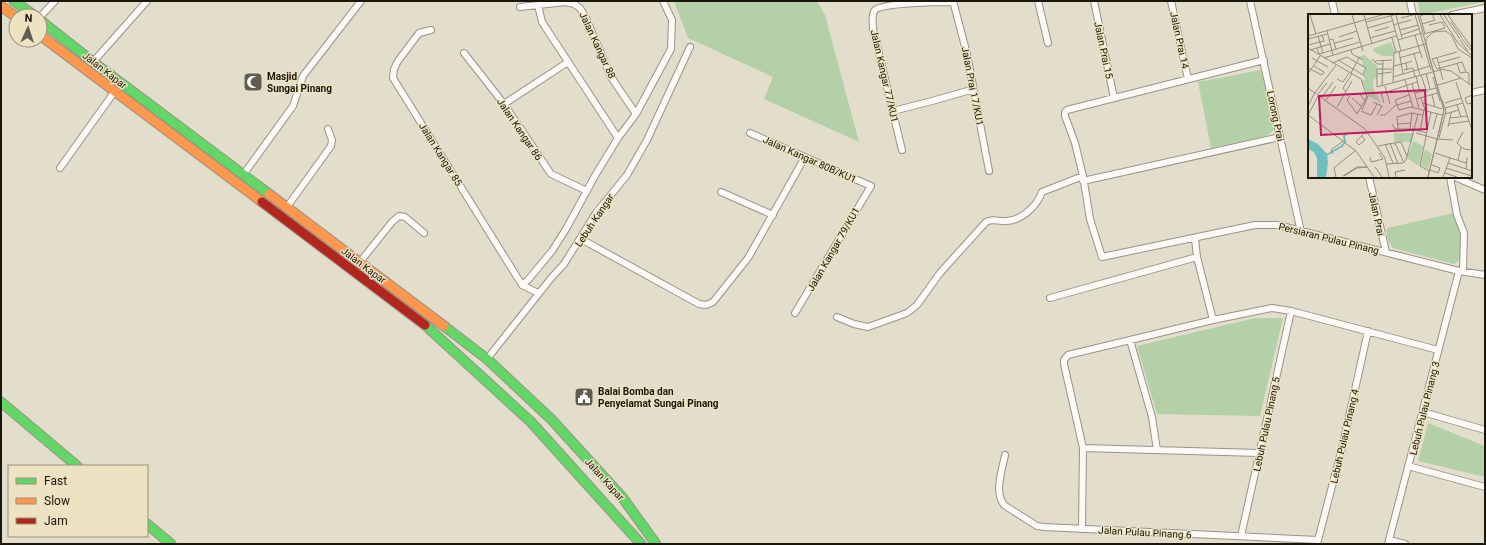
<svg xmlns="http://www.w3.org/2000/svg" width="1486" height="545" font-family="Roboto,sans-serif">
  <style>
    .green { fill: #b3d0a9 }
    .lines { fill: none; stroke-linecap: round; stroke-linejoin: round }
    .street-casing { stroke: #989386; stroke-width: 8 }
    .fast-casing { stroke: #989386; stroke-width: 11 }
    .slow-casing { stroke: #989386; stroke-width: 11 }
    .jam-casing { stroke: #989386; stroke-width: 11 }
    .street { stroke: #fbfaf7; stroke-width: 6 }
    .fast { stroke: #63d668; stroke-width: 9 }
    .slow { stroke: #ff974d; stroke-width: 9 }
    .jam { stroke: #b3261e; stroke-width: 9 }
    .labels { text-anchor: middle; stroke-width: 3; stroke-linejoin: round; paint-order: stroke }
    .street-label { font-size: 10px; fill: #1a160b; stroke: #ede3c2 }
    .poi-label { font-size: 10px; font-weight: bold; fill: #1a160b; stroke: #ede3c2; text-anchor: start }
    .inset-river { fill: none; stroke: #70bfc0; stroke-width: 2 }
    .inset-road { fill: none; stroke: #938e7f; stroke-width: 1 }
    .view { fill: #c2185b; fill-opacity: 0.15; stroke: #c2185b; stroke-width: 2 }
    .inset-edge { fill: none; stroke: #1a160b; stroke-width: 2 }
  </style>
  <rect width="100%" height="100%" fill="#e3decc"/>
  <path class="green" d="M674,1H817L825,15L859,142L764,99L773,77L688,38Z
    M1418,1H1484V2L1420,15Z
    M1261,70L1275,129L1266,136L1211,148L1198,82Z
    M1454,213C1458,226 1469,257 1454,264L1393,248C1388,242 1386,237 1387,228Z
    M1255,318H1283L1260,416L1157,414L1137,346Z
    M1428,423L1485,446V477L1418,461Z"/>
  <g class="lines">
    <defs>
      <path id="street" d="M953,1L967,54L989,171
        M1038,1L1048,43
        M1094,1L1114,98
        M1171,1L1188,79
        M1250,1L1301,232
        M1332,1L1335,15
        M1410,1L1413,15
        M538,5L542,22L618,138
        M520,7L566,2L574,4L580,8L586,18L611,77L636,114
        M1452,15L1485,8
        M40,17L55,1
        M431,30L419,33L398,61L394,69L393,78L522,285
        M464,53L504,104L551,174L587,191
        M1264,60L1067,110L1065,112V116L1075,143L1083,176L1090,219L1102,257L1255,225H1278L1459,271L1485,275
        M93,62L147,1
        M1471,93L1485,90
        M504,104L568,62
        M893,111L932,101L974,89
        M750,133L871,186L795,313
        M902,150L873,29C873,24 871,15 875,10C882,3 941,2 953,2
        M60,168L115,91
        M243,175L293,106L303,76L361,1
        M1369,177L1386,252
        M1450,177L1457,215L1464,233L1463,271
        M1455,177L1485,190
        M1083,181L1280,137
        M721,192L773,215
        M287,207L331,146L332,140L328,129
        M581,239L699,304L706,305L713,302L748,258L805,157
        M1195,239L1197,257L1213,320
        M360,262L392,222L399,216L405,217L424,233
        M522,285L528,280L552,251L566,229L596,174L618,138L636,114L671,49L672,20L663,1
        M522,285L538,293
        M1050,298L1197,257
        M837,317L854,324L868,327L907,313L917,305L940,273L986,222C993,218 999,222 1007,221C1022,220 1037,206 1042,192L1083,176
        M1130,340L1152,417L1157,450
        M487,359L552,277L564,264L596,213L627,175L647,140L690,47
        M1423,412L1485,430
        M1083,448L1259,453
        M1005,455C1002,471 994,492 1004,505L1037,526L1044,527L1318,540
        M1408,466L1485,487
        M1082,529L1083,448L1064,364V360L1068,355L1213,320L1272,308L1291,311L1438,350
        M1241,536L1291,311
        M1389,540L1405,544
        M1317,544L1342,448L1368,331
        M1388,544L1459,271"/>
      <path id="fast" d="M14,1L35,16
        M40,20L93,62L269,194
        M425,325L531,422L641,544
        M444,326L487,359L551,419L622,497L656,544
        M1,402L77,466
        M147,524L171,544"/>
      <path id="slow" d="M1,6L16,17
        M40,35L262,202
        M269,194L444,326"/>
      <path id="jam" d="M262,202L425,325"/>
    </defs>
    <use href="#street" class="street-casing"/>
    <use href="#fast" class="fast-casing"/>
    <use href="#slow" class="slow-casing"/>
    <use href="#jam" class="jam-casing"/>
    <use href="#street" class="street"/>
    <use href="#fast" class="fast"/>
    <use href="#slow" class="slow"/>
    <use href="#jam" class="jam"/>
  </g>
  <defs>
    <symbol id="mosque-square" viewBox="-11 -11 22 22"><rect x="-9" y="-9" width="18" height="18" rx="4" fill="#605c4f" stroke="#ede3c2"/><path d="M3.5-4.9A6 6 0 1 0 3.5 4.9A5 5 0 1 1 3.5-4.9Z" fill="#fff"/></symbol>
    <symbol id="civic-square" viewBox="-11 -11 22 22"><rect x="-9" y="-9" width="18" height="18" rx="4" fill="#605c4f" stroke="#ede3c2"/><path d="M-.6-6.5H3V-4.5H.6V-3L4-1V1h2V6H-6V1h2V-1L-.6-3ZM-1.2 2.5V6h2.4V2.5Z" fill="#fff"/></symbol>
  </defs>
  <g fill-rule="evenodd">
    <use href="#mosque-square" x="242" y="71" width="22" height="22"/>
    <use href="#civic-square" x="573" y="386" width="22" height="22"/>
  </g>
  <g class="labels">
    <g class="street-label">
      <text transform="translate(1180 40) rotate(78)" y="4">Jalan Prai 14</text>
      <text transform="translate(598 45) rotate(65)" y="4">Jalan Kangar 88</text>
      <text transform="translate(1104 50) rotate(78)" y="4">Jalan Prai 15</text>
      <text transform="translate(105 70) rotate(38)" y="4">Jalan Kapar</text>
      <text transform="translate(885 76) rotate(77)" y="4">Jalan Kangar 77/KU1</text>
      <text transform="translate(973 86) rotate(79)" y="4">Jalan Prai 17/KU1</text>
      <text transform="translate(1276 116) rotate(78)" y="4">Lorong Prai</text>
      <text transform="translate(520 129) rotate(56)" y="4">Jalan Kangar 86</text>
      <text transform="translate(441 154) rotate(58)" y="4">Jalan Kangar 85</text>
      <text transform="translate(810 159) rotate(24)" y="4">Jalan Kangar 80B/KU1</text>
      <text transform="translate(1377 214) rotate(78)" y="4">Jalan Prai</text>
      <text transform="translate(594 220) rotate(-56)" y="4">Lebuh Kangar</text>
      <text transform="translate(1329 238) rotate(14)" y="4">Persiaran Pulau Pinang</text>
      <text transform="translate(833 249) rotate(-60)" y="4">Jalan Kangar 79/KU1</text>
      <text transform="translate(364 265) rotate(37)" y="4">Jalan Kapar</text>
      <text transform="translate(1424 408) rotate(-76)" y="4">Lebuh Pulau Pinang 3</text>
      <text transform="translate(1266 424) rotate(-78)" y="4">Lebuh Pulau Pinang 5</text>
      <text transform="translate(1344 436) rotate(-77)" y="4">Lebuh Pulau Pinang 4</text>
      <text transform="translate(605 479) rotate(48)" y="4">Jalan Kapar</text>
      <text transform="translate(1145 532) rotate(3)" y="4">Jalan Pulau Pinang 6</text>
    </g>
    <g class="poi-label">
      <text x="267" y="80">Masjid<tspan x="267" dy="12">Sungai Pinang</tspan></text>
      <text x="598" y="395">Balai Bomba dan<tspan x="598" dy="12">Penyelamat Sungai Pinang</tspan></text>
    </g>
  </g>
  <g transform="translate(1308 14)">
    <rect width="164" height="164" fill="#e3decc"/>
    <path d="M83,28L87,38L85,42H74L65,37L67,34ZM56,41L69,52V65H66L65,73L73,89L60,82L54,66H57L56,60L58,55L54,52L55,46L49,43ZM86,119H106L104,128H86ZM105,127L115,132L111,152L99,144ZM117,135L124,140L120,155L113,151Z" fill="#b3d0a9"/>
    <path d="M0,125L10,130L19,140L20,149L18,163H9V144L6,138L0,135Z" fill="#70bfc0"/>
    <path class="inset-river" d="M17,142L34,132L37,128L36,122L39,120"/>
    <path class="inset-road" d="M2,1L8,20M44,1L55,37M56,1L64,30M83,1L93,37M88,1L94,24M107,1L123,56M110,1L136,96L120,163M115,1L112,2L117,20M132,1L150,29L164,42M136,1L152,25M140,1L164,34M93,4L105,1M58,8L86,1M143,8L154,24M114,10L127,6L124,1M85,11L103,6M60,14L84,7M92,16L110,11M19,17L25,41M67,17L81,13M116,20L137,14L134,8L121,11M93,21L111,15M107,21L114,44M0,22L74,1M10,22L15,39M31,23L49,17M62,24L87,17M84,24L88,38M0,25L19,20M154,25L164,37M21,26L25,25L28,35M90,26L114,19M152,26L160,37M27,29L45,24M0,31L16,27L14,21M0,34L53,65L59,83L49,100M9,34L11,40L52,28M2,36L22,30M43,36L44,40L55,46M91,37L95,60M106,40L112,61M4,44L20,53M16,44L88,22M91,44L112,38M129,44L135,66M64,45L69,50H75M124,45L129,55L154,48L158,58L161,59V70M124,45L149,38M30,46L57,62M67,47L84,46M24,49L39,43L58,54L55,60M130,49L152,43M149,49L152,59L158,58M86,52L98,49M0,54L14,61L16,58L6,52M85,55H69V73L132,56M99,55L98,49L104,47M132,55L143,57L164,72M96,56L105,54L107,63M43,59L51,44M118,59L122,75M0,60L12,42M69,60L84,58M113,61L118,76M108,62L112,78M85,63L122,52M125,63L132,87M29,65L35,68L41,59M97,66L105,93M148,68L164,116M85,69L86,39L117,30M104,70L111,94M130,71L153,64M74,72L75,46M77,72L82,90M0,74L57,115L77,144L81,163M38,78L35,74L44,60M79,78L109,68M107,79L128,74M10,80L19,69M48,80H52L57,87M101,81L87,86L91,96L103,93L134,101M124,81L127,93M164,81L157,84L159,90L164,89M42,82L39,86L49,100M14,83L25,68M44,84L54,93M113,84L117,96M108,85L130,79M18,86L28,72M65,88L74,92L69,101M76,89L73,79L79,78M115,89L134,95M137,89L153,84M89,91L103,87M149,91L153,103M0,92L6,80L28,51M29,93L44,67M137,94L155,89M54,96L60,82M53,97L63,101L69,90M137,100L151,96M0,101L10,82M0,101L48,137L66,163M72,101H77L89,90M142,104L159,102M84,110L87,115H107M90,110L103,109M141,110L161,107M140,113L143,99M90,115L89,103L103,99L115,101M102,115L104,99M125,115L129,100M107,116L119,119M112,117L116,96M155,118L149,129L156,135L164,136M108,119L129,125M54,122L57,126L51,131L48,128L56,119L59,120M131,124L138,97L134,86M129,125L145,126M82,129L90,150M77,130L85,149M70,132L86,129L87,131M127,139L158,149M25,140L23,136L35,127M62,143L63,148L75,145L71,139M150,146L153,133M33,148L47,137M96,149L87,129L93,128L99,142M140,149L164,157M79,150L95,149L98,146L110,100M67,153L74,163M138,154L164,162M158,155L159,143M122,156L130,159L132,154L124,151M121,157L112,152L123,98M137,159L149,163M35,162L49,153H59L49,154L36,162M28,163L26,154L33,148M88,163L87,158L97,156M120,163L136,97L118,31V25L125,18L138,17L144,22L150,35L164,44M135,163L142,144"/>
    <path class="view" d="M117,76L119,115L13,121L11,82Z"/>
    <rect width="164" height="164" class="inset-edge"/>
  </g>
  <rect width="1486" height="545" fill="none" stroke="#1a160b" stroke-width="4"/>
  <rect x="8" y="465" width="140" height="72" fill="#ede3c2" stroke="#999179"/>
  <rect x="16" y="478" width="20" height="6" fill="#63d668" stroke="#999179"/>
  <text x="44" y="485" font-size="12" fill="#1a160b">Fast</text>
  <rect x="16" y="498" width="20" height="6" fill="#ff974d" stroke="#999179"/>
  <text x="44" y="505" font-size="12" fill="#1a160b">Slow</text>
  <rect x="16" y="518" width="20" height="6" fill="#b3261e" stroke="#999179"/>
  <text x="44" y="525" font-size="12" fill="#1a160b">Jam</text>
  <g transform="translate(28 28) rotate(3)"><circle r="19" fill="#ede3c2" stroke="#999179"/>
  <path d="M0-3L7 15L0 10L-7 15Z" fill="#605c4f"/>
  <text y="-6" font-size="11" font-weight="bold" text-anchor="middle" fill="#1a160b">N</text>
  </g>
</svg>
